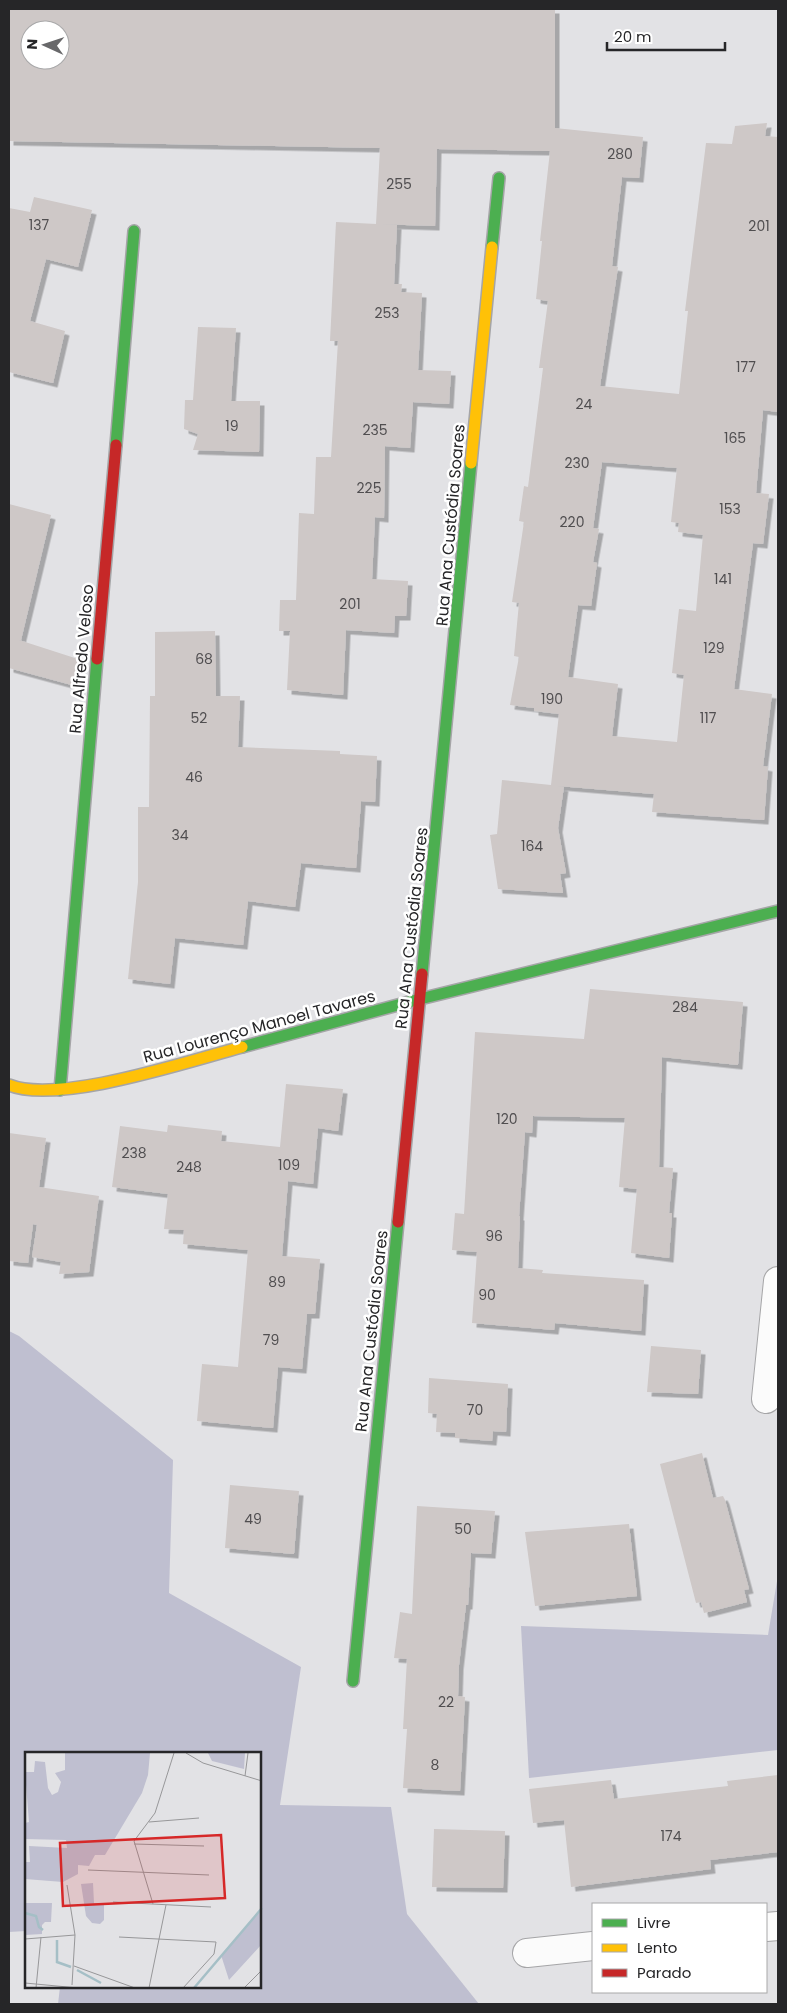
<svg xmlns="http://www.w3.org/2000/svg" width="787" height="2013" font-family="Poppins,sans-serif">
  <style>
    .forest { fill: #bfbfd0 }
    .building { fill: #cec8c7; fill-rule: evenodd; filter: url(#shadow) }
    .lines { fill: none; stroke-linecap: round; stroke-linejoin: round }
    .street-casing { stroke: #a5a5a7; stroke-width: 30 }
    .fast-casing { stroke: #a5a5a7; stroke-width: 14 }
    .slow-casing { stroke: #a5a5a7; stroke-width: 14 }
    .jam-casing { stroke: #a5a5a7; stroke-width: 14 }
    .street { stroke: #fbfbfb; stroke-width: 28 }
    .fast { stroke: #4caf50; stroke-width: 11 }
    .slow { stroke: #ffc107; stroke-width: 11 }
    .jam { stroke: #c62828; stroke-width: 11 }
    .labels { text-anchor: middle; stroke-width: 5; stroke-linejoin: round; paint-order: stroke }
    .number-label { font-size: 14px; fill: #504e50 }
    .street-label { font-size: 16px; fill: #262628; stroke: #fff }
    .inset-river { fill: none; stroke: #a5bfc6; stroke-width: 2.5 }
    .inset-road { fill: none; stroke: #979799; stroke-width: 1 }
    .view { fill: #d62828; fill-opacity: 0.15; stroke: #d62828; stroke-width: 2.5 }
    .inset-edge { fill: none; stroke: #262628; stroke-width: 2.5 }
  </style>
  <defs>
    <filter id="shadow"><feDropShadow dx="4.5" dy="4.5" stdDeviation="0" flood-color="#0004"/></filter>
  </defs>
  <rect width="100%" height="100%" fill="#e2e2e5"/>
  <path class="forest" d="M9,1331L19,1336L173,1460L169,1593L301,1667L280,1805L391,1807L407,1914L479,2004H58L60,1987H260V1753H26V1931L9,1932Z
    M778,1575V1750L529,1778L521,1626L768,1635Z"/>
  <path class="building" d="M9,9H555V128L643,137L639,178L622,177L612,266L618,267L600,386L679,394L688,311H685L706,143L732,144L735,126L767,123L765,136L778,137V412L763,410L756,493L769,494L763,544L753,543L734,689L772,694L763,766L768,767L764,820L652,812L654,794L558,786H564L558,828L566,873L560,874L563,893L498,889L490,835L497,834L502,780L551,785L559,714L534,711V708L510,705L519,657L514,656L519,603L512,602L524,522L519,521L524,486L528,487L543,368H539L548,301L536,299L542,241H540L550,151L437,149L435,226L376,224L380,148L9,141ZM30,30H60V60H30ZM602,462L677,468L671,522L679,523L678,532L703,535L696,611L679,609L672,673L684,675L677,742L612,736L618,684L568,677L578,605L591,606L597,563L593,562L599,529L593,528Z
    M34,197L92,210L78,267L46,259L30,321L65,331L53,383L9,372V208L30,212Z
    M336,222L397,225L394,284H402L401,292L422,293L418,370L451,371L449,404L413,402L410,448L385,446L384,518L375,517L372,579L408,581L406,616H395L394,633L346,630L343,695L287,690L290,631H279L280,600H296L299,513L314,514L316,457H331L338,341H330Z
    M198,327L236,328L231,401H260L259,452L193,450L198,434L184,429L185,400H193Z
    M9,504L51,515L21,640H19L81,660L79,687L9,668Z
    M215,631L216,696H240L238,747L340,751V754L377,756L375,802L361,801L356,868L301,863L295,907L248,901L243,945L175,938L170,984L128,979L138,882V807H149L150,696H155V632Z
    M590,989L743,1002L738,1065L662,1057L659,1167L673,1168L669,1213H672L669,1258L631,1253L637,1189L619,1187L625,1118L533,1116L532,1133L525,1132L519,1216H520L518,1268L543,1270L542,1273L644,1280L641,1331L555,1323L554,1330L472,1323L477,1252L452,1250L455,1213L464,1214L475,1032L584,1039Z
    M286,1084L343,1089L338,1131L318,1128L313,1184L288,1181L282,1256L320,1259L315,1314H307L302,1369L278,1367L273,1428L197,1421L202,1364L238,1367L248,1250L183,1244L184,1230L164,1229L168,1194L112,1187L120,1126L167,1132L168,1125L222,1131L221,1141L280,1147Z
    M9,1133L46,1138L39,1187L99,1196L89,1272L59,1274L61,1262L32,1257L37,1225L33,1224L28,1263L9,1261Z
    M651,1346L701,1350L698,1394L647,1392Z
    M429,1378L508,1384L506,1432L493,1431L492,1441L455,1438V1433L436,1432L437,1414L428,1413Z
    M702,1453L713,1498L723,1496L725,1500L749,1589L744,1590L747,1602L704,1613L701,1602L696,1603L660,1464Z
    M230,1485L299,1491L294,1554L225,1548Z
    M417,1506L495,1511L491,1554L471,1553L468,1605H466L459,1665L458,1696L465,1697L460,1791L403,1788L407,1729H403L407,1659L394,1658L400,1612L412,1614Z
    M629,1524L637,1596L535,1606L525,1532Z
    M778,1775V1852L710,1860L711,1869L571,1887L564,1820L533,1823L529,1789L611,1780L614,1799L728,1786L727,1781Z
    M434,1829L505,1831L503,1888L432,1887Z"/>
  <g class="lines">
    <defs>
      <path id="street" d="M766,1399L778,1281
        M766,1927L778,1926
        M527,1953L593,1946"/>
      <path id="fast" d="M492,247L499,178
        M116,445L134,231
        M422,974L471,463
        M242,1047L420,999L778,911
        M60,1090L97,659
        M353,1681L398,1222"/>
      <path id="slow" d="M471,463L492,247
        M9,1085C58,1105 189,1061 242,1047"/>
      <path id="jam" d="M97,659L116,445
        M398,1222L422,974"/>
    </defs>
    <use href="#street" class="street-casing"/>
    <use href="#fast" class="fast-casing"/>
    <use href="#slow" class="slow-casing"/>
    <use href="#jam" class="jam-casing"/>
    <use href="#street" class="street"/>
    <use href="#fast" class="fast"/>
    <use href="#slow" class="slow"/>
    <use href="#jam" class="jam"/>
  </g>
  <g class="labels">
    <g class="number-label">
      <text x="620" y="159">280</text>
      <text x="399" y="189">255</text>
      <text x="39" y="230">137</text>
      <text x="759" y="231">201</text>
      <text x="387" y="318">253</text>
      <text x="746" y="372">177</text>
      <text x="584" y="409">24</text>
      <text x="232" y="431">19</text>
      <text x="375" y="435">235</text>
      <text x="735" y="443">165</text>
      <text x="577" y="468">230</text>
      <text x="369" y="493">225</text>
      <text x="730" y="514">153</text>
      <text x="572" y="527">220</text>
      <text x="723" y="584">141</text>
      <text x="350" y="609">201</text>
      <text x="714" y="653">129</text>
      <text x="204" y="664">68</text>
      <text x="552" y="704">190</text>
      <text x="199" y="723">52</text>
      <text x="708" y="723">117</text>
      <text x="194" y="782">46</text>
      <text x="180" y="840">34</text>
      <text x="532" y="851">164</text>
      <text x="685" y="1012">284</text>
      <text x="507" y="1124">120</text>
      <text x="134" y="1158">238</text>
      <text x="289" y="1170">109</text>
      <text x="189" y="1172">248</text>
      <text x="494" y="1241">96</text>
      <text x="277" y="1287">89</text>
      <text x="487" y="1300">90</text>
      <text x="271" y="1345">79</text>
      <text x="475" y="1415">70</text>
      <text x="253" y="1524">49</text>
      <text x="463" y="1534">50</text>
      <text x="446" y="1707">22</text>
      <text x="435" y="1770">8</text>
      <text x="671" y="1841">174</text>
    </g>
    <g class="street-label">
      <text transform="translate(450 525) rotate(-85)" y="6">Rua Ana Custódia Soares</text>
      <text transform="translate(81 659) rotate(-85)" y="6">Rua Alfredo Veloso</text>
      <text transform="translate(411 928) rotate(-84)" y="6">Rua Ana Custódia Soares</text>
      <text transform="translate(259 1026) rotate(-15)" y="6">Rua Lourenço Manoel Tavares</text>
      <text transform="translate(371 1331) rotate(-84)" y="6">Rua Ana Custódia Soares</text>
    </g>
  </g>
  <g transform="translate(25 1752)">
    <rect width="236" height="236" fill="#e2e2e5"/>
    <path d="M40,1H125L123,23L117,41L80,103H70L64,114L53,113V122L38,130L0,127V110H5L4,94L42,96L41,88L0,87V71L4,70L0,20H9L10,9L20,10L23,36L27,43L33,40L36,30L30,21L40,18ZM183,1H220L219,17L187,9ZM68,131L69,151L79,152V168L75,172L67,171L61,164L56,132ZM0,151H27L26,170H20L17,173V182L0,183ZM236,157V193L204,228L196,203Z" fill="#bfbfd0"/>
    <path class="inset-river" d="M0,161L11,164L14,175L18,178M32,188V210L46,215M52,218L76,231M169,236L237,156"/>
    <path class="inset-road" d="M161,1L178,11L237,29M220,24L223,1M124,70L174,66M109,92L179,94M63,118L184,123M42,133L50,183L47,233M88,150L186,155M128,152L109,89L130,61L149,1M94,185L191,190L189,202L158,236M0,187L50,183M49,214L110,236M0,231L53,236M11,236L16,185M124,236L141,153M219,236L237,218"/>
    <path class="view" d="M196,83L200,146L38,154L35,91Z"/>
    <rect width="236" height="236" class="inset-edge"/>
  </g>
  <rect width="787" height="2013" fill="none" stroke="#262628" stroke-width="20"/>
  <rect x="592" y="1903" width="175" height="90" fill="#ffffff" stroke="#a8a8a9"/>
  <rect x="602" y="1919" width="25" height="8" fill="#4caf50" stroke="#a8a8a9"/>
  <text x="637" y="1928" font-size="15" fill="#262628">Livre</text>
  <rect x="602" y="1944" width="25" height="8" fill="#ffc107" stroke="#a8a8a9"/>
  <text x="637" y="1953" font-size="15" fill="#262628">Lento</text>
  <rect x="602" y="1969" width="25" height="8" fill="#c62828" stroke="#a8a8a9"/>
  <text x="637" y="1978" font-size="15" fill="#262628">Parado</text>
  <g transform="translate(45 45) rotate(273)"><circle r="24" fill="#ffffff" stroke="#a8a8a9"/>
  <path d="M0-4L9 19L0 12L-9 19Z" fill="#68686a"/>
  <text y="-8" font-size="14" font-weight="bold" text-anchor="middle" fill="#262628">N</text>
  </g>
  <path d="M607 42v8h118v-8" fill="none" stroke="#262628" stroke-width="2.5"/>
  <text x="614" y="42" font-size="15" fill="#262628" stroke="#ffffff" stroke-width="4" paint-order="stroke">20 m</text>
</svg>
